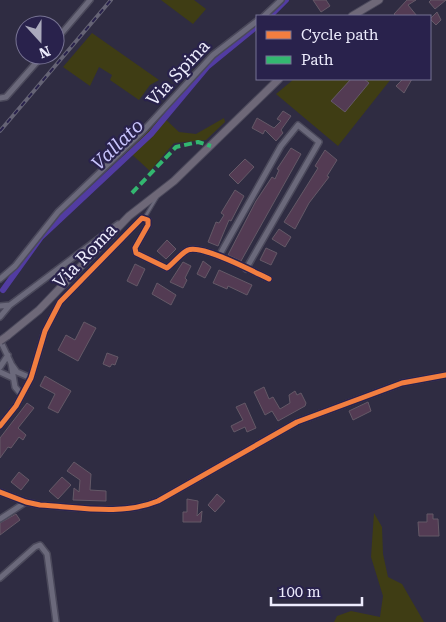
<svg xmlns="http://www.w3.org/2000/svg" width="446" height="622" font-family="'Roboto Serif',serif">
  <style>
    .green { fill: #3f3d14 }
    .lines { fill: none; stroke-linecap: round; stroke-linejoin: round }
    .canal { stroke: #523ca2; stroke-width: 6 }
    .building { fill: #533b53; stroke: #645967 }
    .lane-casing { stroke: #4b495b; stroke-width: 5 }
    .street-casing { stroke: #4b495b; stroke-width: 8 }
    .secondary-casing { stroke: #4b495b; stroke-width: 9 }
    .lane { stroke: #6b697b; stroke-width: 2.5 }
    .street { stroke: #6b697b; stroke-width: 5 }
    .secondary { stroke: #6e6878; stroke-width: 7 }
    .rail-casing { stroke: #656375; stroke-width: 4 }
    .rail { stroke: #29224c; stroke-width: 2; stroke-dasharray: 5.5; stroke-linecap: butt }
    .secondary-bridge-casing { stroke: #4b495b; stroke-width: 9; stroke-linecap: butt }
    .secondary-bridge { stroke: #6e6878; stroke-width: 7 }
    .quiet { stroke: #33b770; stroke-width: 4; stroke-dasharray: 8 4; stroke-linecap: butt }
    .cycleway-casing { stroke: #29224c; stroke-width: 8 }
    .cycleway { stroke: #f27e40; stroke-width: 5 }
    .labels { text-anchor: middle; stroke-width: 4.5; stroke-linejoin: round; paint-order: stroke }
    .street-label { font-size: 18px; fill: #edecfd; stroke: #29224c }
    .water-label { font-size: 19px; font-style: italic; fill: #c8c4fc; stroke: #29224c }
  </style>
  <rect width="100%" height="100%" fill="#2f2c42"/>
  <path class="green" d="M161,0H194L206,9L193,24Z
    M92,33L159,80L150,85L139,100L110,80L112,75L99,67L90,86L63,67Z
    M294,79H391L338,146L276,94Z
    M161,115L179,132L196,134L224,118L225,122L206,140L174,143L150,171L127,150Z
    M374,513L382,527L383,554L388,577L402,584L424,622H334L337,616L351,611L380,617L383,596L371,557Z"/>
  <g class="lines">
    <path class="canal" d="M270,16L286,0
      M3,290L41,237L151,134L207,67L257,26"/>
  </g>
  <path class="building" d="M313,0H326L330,6L321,12Z
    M407,0H416L408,5L417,16H396L394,14Z
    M431,0H446L435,9L429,2Z
    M437,12L441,20L436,25L430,19Z
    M351,79H364L369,83L345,112L331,101Z
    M403,79H412L404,93L396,86Z
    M283,111L291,116L281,130L283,133L276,141L265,130L263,134L252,128L257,118L274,128L281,121L277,119Z
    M291,148L301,154L241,261L228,255L256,201L272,177L275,179L279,170L277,169Z
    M325,150L337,160L327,176L329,177L309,203L295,229L284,222L318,168L315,166Z
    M245,159L254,167L238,184L229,175Z
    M235,190L244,196L231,221L229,220L218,246L208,242L216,222L219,223L224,215L221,213Z
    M279,229L291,237L285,247L272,239Z
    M167,240L176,249L166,259L157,251Z
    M266,248L277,253L271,265L260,260Z
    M203,261L211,267L205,278L197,274Z
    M183,262L191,266L185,278L187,280L183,288L170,282Z
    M135,264L145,269L137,286L127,281Z
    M219,270L252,285L247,295L228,286L227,289L213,283Z
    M157,283L176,295L171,305L152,294Z
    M84,322L96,328L78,361L58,350L66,335L75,340Z
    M107,353L118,357L115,365L112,364L110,367L103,364Z
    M45,376L71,391L58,413L48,408L55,394L40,386Z
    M264,387L269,399L273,397L280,409L290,403L289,395L295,391L297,395L301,393L306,403L305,406L278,421L272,411L265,415L254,392Z
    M368,402L371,411L353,420L349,411Z
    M27,403L34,408L18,428L26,435L23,440L19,437L11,448L8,447L0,458V438Z
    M245,403L256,428L247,432L245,427L234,432L231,426L243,420L236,407Z
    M74,462L91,474L90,490L106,491V501L73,500L74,488L79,492L80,480L67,471Z
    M19,472L29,480L21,490L11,482Z
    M62,477L71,485L58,499L49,491Z
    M217,494L225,501L215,512L208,505Z
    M187,499L198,501L197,516L202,511L201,522H183V512H187Z
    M16,514L20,520L0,535V523Z
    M427,514H433V519H438L439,536H419L418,522H427Z"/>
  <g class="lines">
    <defs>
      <path id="lane" d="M145,217L157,197"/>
      <path id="street" d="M264,16L281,0
        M55,41L90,0
        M0,98L6,97L43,55
        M219,256L281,146L298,125L319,142L246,269
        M0,279L15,266L58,212L143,131L213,55L257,21
        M0,306L10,305
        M0,317L10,305L118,224
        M0,340L11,363L15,387L22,395
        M12,365L17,372L31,378
        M0,367L8,355
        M0,372L13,378
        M0,426L16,406L31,378L45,331L60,302L142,218L148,220V225L135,248L136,253L167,268C174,263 180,254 188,250C202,244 254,272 269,279
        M0,492L26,502L40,505C78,507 122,516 158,501L297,422L402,383L446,375
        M0,519L26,502
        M0,578L35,547L40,545L47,554L56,622"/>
      <path id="secondary" d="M352,16L379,0
        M7,336L39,310L129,216L174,181L279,79"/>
    </defs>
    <use href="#lane" class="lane-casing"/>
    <use href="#street" class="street-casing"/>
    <use href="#secondary" class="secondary-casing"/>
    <use href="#lane" class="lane"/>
    <use href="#street" class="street"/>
    <use href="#secondary" class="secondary"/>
    <defs>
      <path id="rail" d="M0,131L111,0"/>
    </defs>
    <use href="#rail" class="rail-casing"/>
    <use href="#rail" class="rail"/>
    <defs>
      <path id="secondary-bridge" d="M0,341L7,336"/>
    </defs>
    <use href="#secondary-bridge" class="secondary-bridge-casing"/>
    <use href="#secondary-bridge" class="secondary-bridge"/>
    <path class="quiet" d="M132,193L176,147L198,142L211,146"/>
    <defs>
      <path id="cycleway" d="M0,426L16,406L31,378L45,331L60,302L142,218L148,220V225L135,248L136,253L167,268C174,263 180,254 188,250C202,244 254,272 269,279
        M0,492L26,502L40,505C78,507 122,516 158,501L297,422L402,383L446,375"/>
    </defs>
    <use href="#cycleway" class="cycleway-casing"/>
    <use href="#cycleway" class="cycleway"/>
  </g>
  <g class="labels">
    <g class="street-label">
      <text transform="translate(178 73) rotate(-47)" y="6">Via Spina</text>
      <text transform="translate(85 256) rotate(-46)" y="6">Via Roma</text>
    </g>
    <g class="water-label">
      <text transform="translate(117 144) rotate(-44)" y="7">Vallato</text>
    </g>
  </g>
  <rect x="256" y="15" width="175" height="65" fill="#29224c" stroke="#777393"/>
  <rect x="266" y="31" width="25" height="8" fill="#f27e40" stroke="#777393"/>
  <text x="301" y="40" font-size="15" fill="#edecfd">Cycle path</text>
  <rect x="266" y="56" width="25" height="8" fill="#33b770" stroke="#777393"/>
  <text x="301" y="65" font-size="15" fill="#edecfd">Path</text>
  <g transform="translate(40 40) rotate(159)"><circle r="24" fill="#29224c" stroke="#777393"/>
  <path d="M0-4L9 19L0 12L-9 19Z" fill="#aaa9bc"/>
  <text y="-8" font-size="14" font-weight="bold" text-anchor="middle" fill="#edecfd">N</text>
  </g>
  <path d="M271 597v8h91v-8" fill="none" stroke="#edecfd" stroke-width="2.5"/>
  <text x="278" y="597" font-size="15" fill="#edecfd" stroke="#29224c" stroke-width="4" paint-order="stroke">100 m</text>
</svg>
